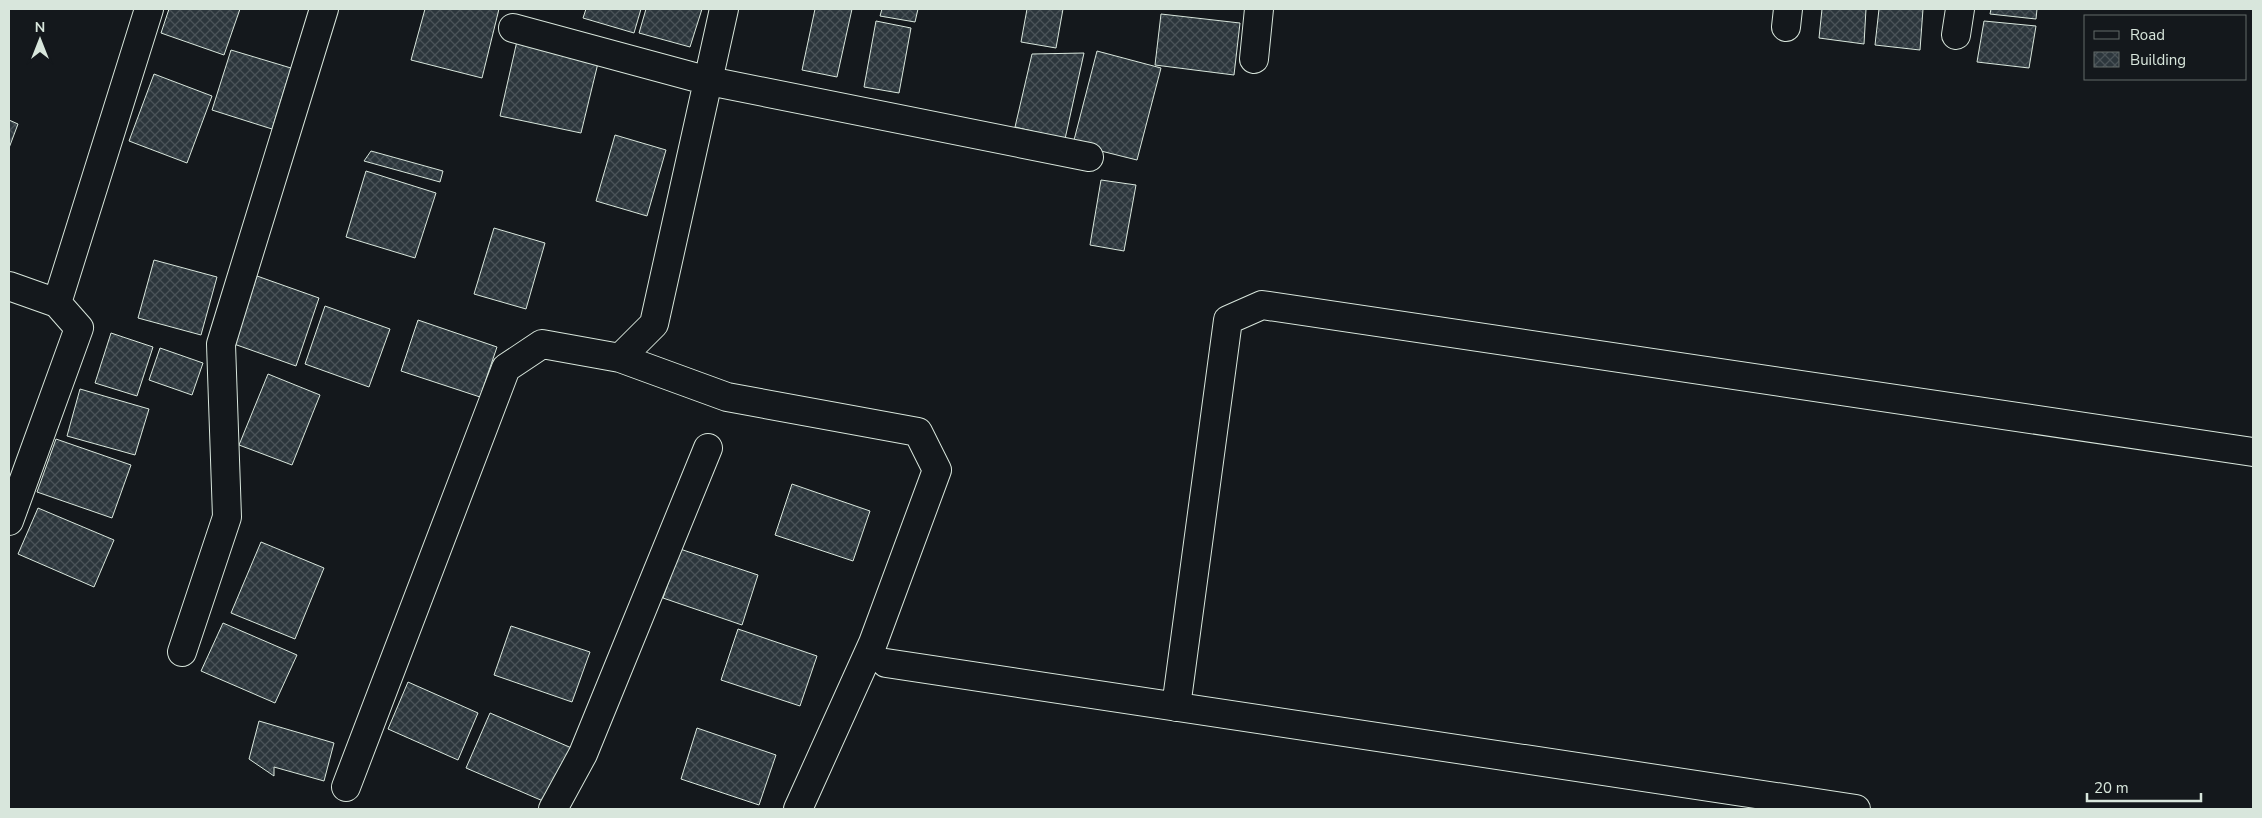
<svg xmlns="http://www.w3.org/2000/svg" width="2262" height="818" font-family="'Nunito Sans',sans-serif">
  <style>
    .building { fill: url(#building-cross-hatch); stroke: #d8e6dc }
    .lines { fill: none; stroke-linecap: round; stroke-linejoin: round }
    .minor-casing { stroke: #d8e6dc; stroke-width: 30 }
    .minor { stroke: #14181c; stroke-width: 28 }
  </style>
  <defs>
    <pattern id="building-cross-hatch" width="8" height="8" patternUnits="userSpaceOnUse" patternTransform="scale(1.25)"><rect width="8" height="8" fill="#2c363c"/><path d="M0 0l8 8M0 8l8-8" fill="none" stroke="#4a5358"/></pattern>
  </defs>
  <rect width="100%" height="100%" fill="#14181c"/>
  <path class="building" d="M169,9H240L224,55L161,33Z
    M425,9H499L482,78L411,60Z
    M586,9H641L634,33L583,18Z
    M646,9H702L690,47L639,33Z
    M815,9H852L837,77L802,70Z
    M882,9H918L915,22L880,16Z
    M1027,9H1063L1056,48L1021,42Z
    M1822,9H1866L1864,44L1819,38Z
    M1879,9H1923L1920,50L1875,45Z
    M1991,9H2037L2036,19L1990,14Z
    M1161,14L1240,23L1234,75L1155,65Z
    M876,21L911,28L899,93L864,87Z
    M1984,21L2036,26L2029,68L1977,62Z
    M517,41L599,59L581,133L500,116Z
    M231,50L291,68L272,129L212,110Z
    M1097,51L1161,68L1137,160L1073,144Z
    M1084,53L1065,139L1015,127L1032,54Z
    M154,74L212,96L187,163L129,141Z
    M9,120L18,124L9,148Z
    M615,135L666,150L647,216L596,201Z
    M371,151L443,171L440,182L364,161Z
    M366,171L436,193L415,258L346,237Z
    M1101,180L1136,185L1124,251L1090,245Z
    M494,228L545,243L526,309L474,294Z
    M154,260L217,277L201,335L138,318Z
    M257,276L319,298L296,366L234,344Z
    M325,306L390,329L369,387L305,364Z
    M418,320L497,347L480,397L401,371Z
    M111,333L153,347L137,396L95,383Z
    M160,348L203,363L192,395L149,380Z
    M268,374L320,395L292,465L239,445Z
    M80,389L149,409L135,455L67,436Z
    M56,439L131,465L112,518L37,492Z
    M792,484L870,511L853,561L775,535Z
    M38,508L114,540L94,587L18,554Z
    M261,542L324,568L295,639L231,613Z
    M680,549L758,575L742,625L663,598Z
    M223,623L297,655L275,703L201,671Z
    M511,626L590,652L572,702L494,675Z
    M738,629L817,656L800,706L721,680Z
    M408,682L478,713L458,760L388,729Z
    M490,713L574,749L550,804L466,768Z
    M259,721L334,743L324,781L274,767V776L249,759Z
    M697,728L776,755L759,805L681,779Z"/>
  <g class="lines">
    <defs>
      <path id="minor" d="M1786,27L1788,9
        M513,28L709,81L1089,157
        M1956,35L1960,9
        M1254,59L1259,9
        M9,286L57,303L79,328L9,521
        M57,303L149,9
        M620,358L727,397L918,432L937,470L873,643L798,809
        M182,652L227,517L221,344L324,9
        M886,663L1856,809
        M1176,707L1228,320L1262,305L2253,452
        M346,787L506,368L542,344L620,358L654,324L724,9
        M553,809L583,754L708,448"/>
    </defs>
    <use href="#minor" class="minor-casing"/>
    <use href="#minor" class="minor"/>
  </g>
  <rect width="2262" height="818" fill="none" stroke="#d8e6dc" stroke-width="20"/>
  <rect x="2084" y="15" width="162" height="65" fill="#14181c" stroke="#626a69"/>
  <rect x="2094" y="31" width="25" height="8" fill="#14181c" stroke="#626a69"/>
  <text x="2130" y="40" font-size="15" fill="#d8e6dc">Road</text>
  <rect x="2094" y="52" width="25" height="15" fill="url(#building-cross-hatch)" stroke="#626a69"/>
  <text x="2130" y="65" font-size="15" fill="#d8e6dc">Building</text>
  <g transform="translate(40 40)" stroke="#14181c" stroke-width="4" paint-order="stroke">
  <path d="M0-4L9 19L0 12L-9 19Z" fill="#d8e6dc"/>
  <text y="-8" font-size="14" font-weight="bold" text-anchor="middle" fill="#d8e6dc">N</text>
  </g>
  <path d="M2087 793v8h114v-8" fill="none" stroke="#d8e6dc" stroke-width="2.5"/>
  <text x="2094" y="793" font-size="15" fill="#d8e6dc" stroke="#14181c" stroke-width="4" paint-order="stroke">20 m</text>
</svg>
